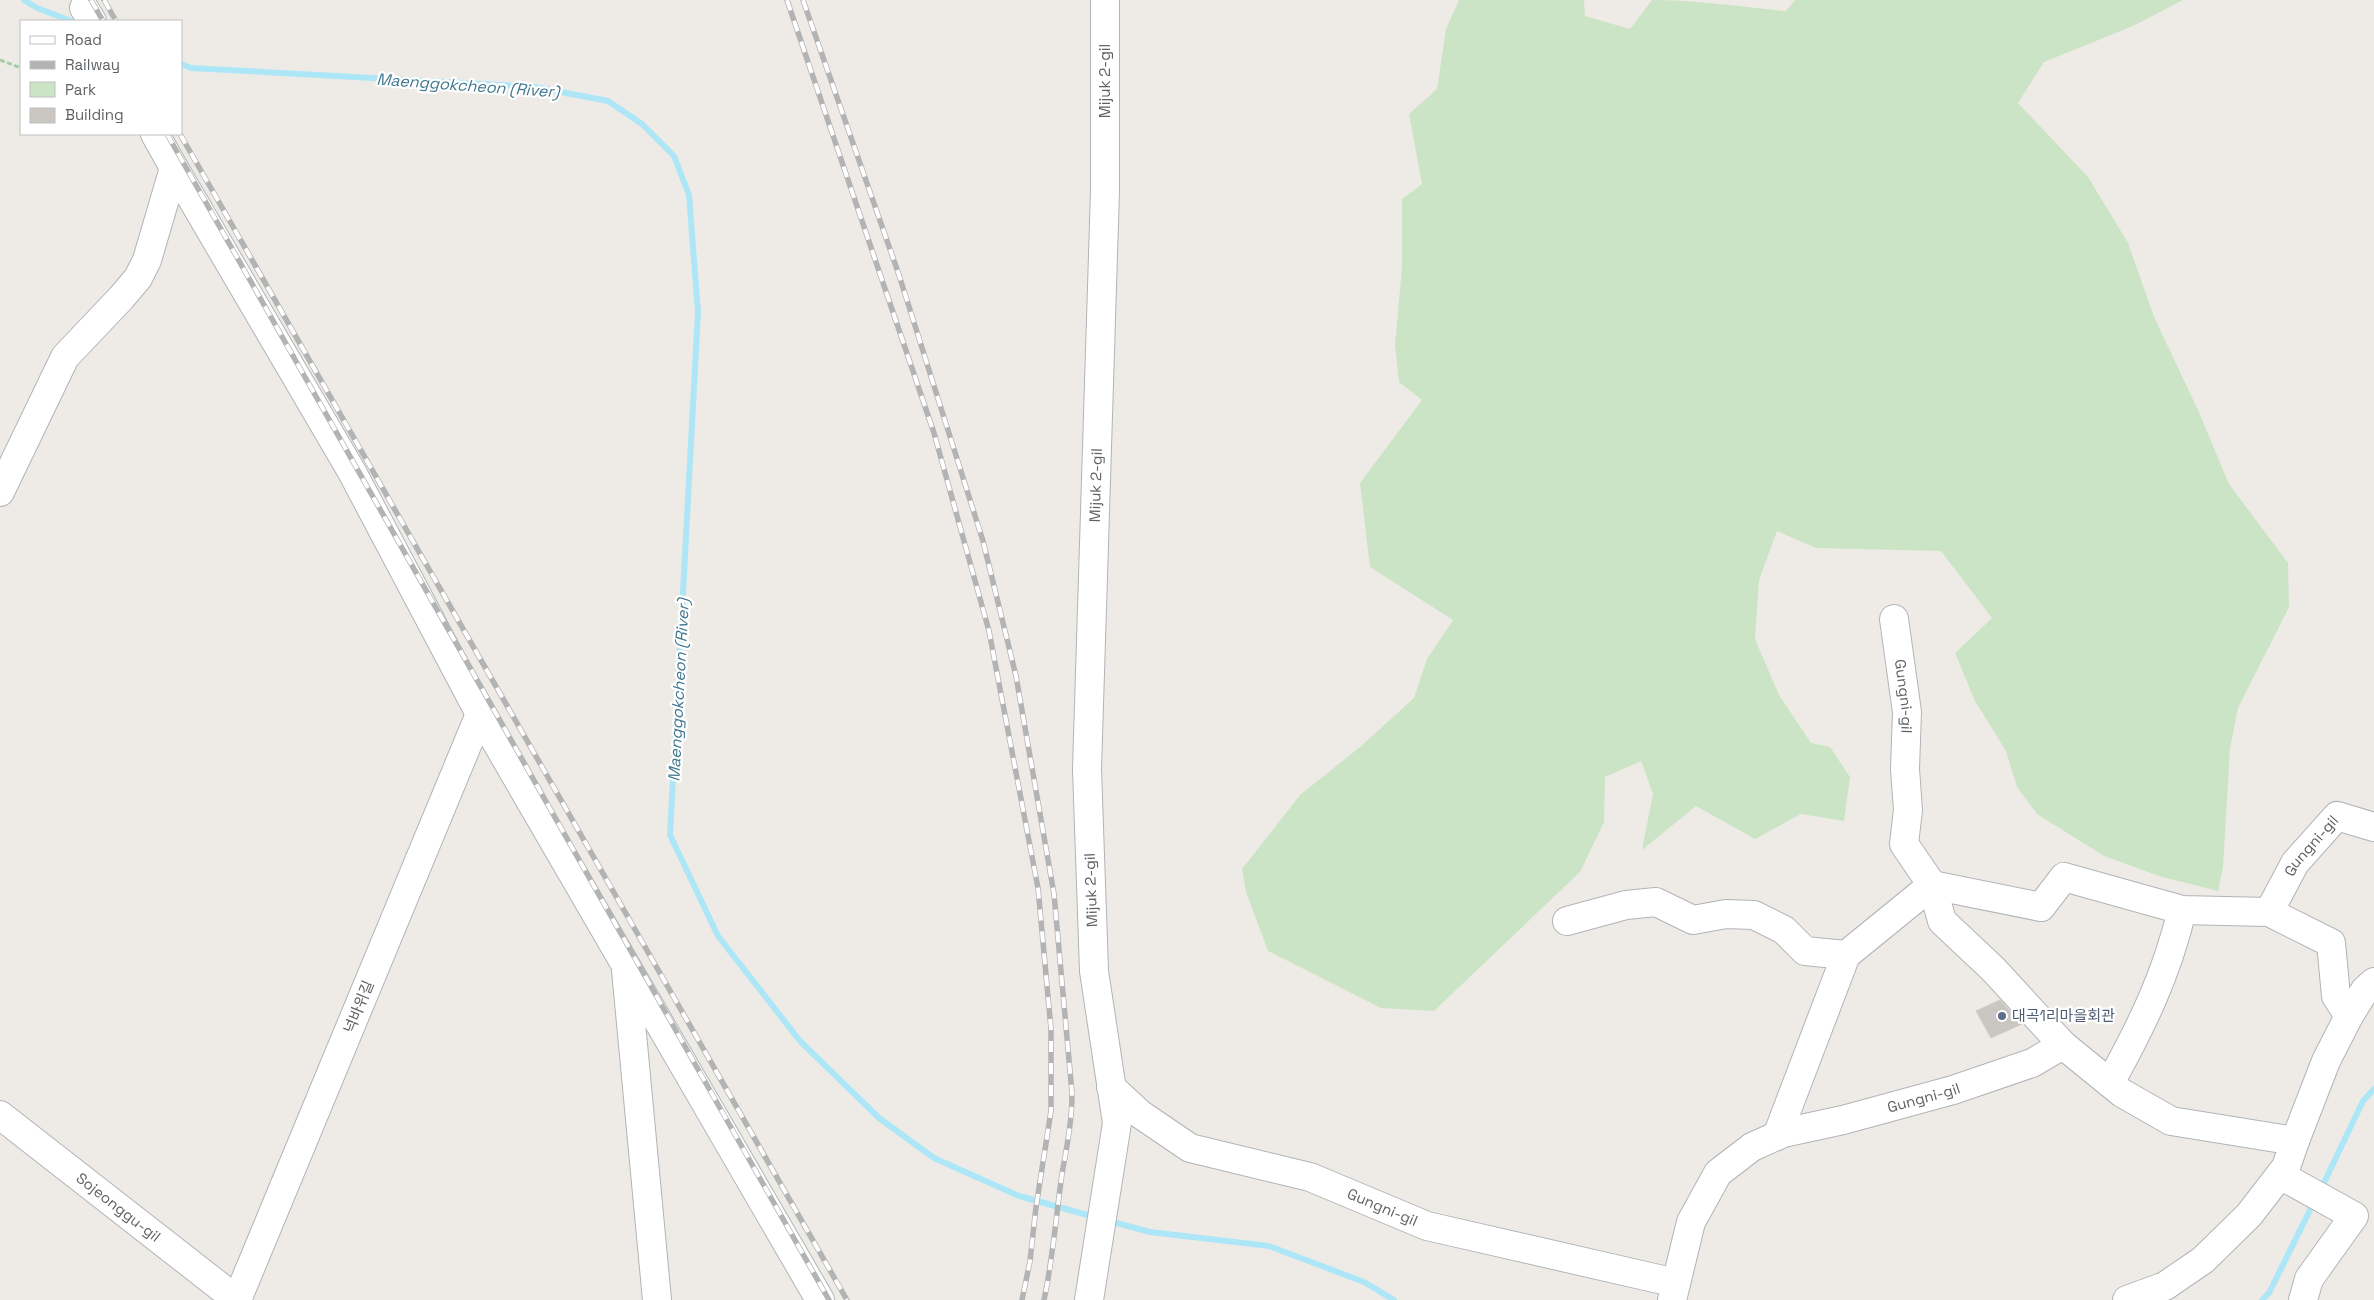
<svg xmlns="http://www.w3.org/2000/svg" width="2374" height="1300" font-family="'Space Grotesk','Noto Sans KR',sans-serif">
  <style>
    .green { fill: #cbe4c5 }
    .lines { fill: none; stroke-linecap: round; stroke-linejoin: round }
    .stream { stroke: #ade7f7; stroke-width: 6 }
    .building { fill: #cac6c2; stroke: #d3cbc5 }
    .minor-casing { stroke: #b1b4b7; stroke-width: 30 }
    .path { stroke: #a3cba5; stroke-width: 3; stroke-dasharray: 5 2.5; stroke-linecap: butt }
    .minor { stroke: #fff; stroke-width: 28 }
    .rail-casing { stroke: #b2b3b3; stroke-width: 5.5 }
    .rail { stroke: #fff; stroke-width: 4; stroke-dasharray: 11; stroke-linecap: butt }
    .service-dot { fill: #5c6f8a; stroke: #fff; stroke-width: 2 }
    .labels { text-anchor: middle; stroke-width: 4.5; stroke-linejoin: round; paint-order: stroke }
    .street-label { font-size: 15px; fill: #5e6265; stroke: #fff }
    .service-label { font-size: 15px; fill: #4e5e75; stroke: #fff; text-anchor: start }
    .water-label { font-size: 16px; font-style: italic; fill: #41788f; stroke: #fff }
  </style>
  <rect width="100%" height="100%" fill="#eeebe6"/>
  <path class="green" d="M1459,0H1584L1585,16L1630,29L1652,0C1697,0 1741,7 1786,11L1795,0H2183L2133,26L2044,62L2018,103L2088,177L2128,243L2154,317L2198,410L2229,484L2288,563L2289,607L2238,708L2230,749L2223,867L2218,891L2162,877L2104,856L2037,814L2017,787L2006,751L1975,701L1955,653L1992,618L1941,551L1816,548L1777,531L1759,580L1755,639L1779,695L1811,743L1830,747L1850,777L1844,821L1801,814L1755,839L1696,806L1642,850L1653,794L1641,761L1605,777L1604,822L1580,872L1434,1011L1381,1008L1268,951L1246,892L1242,869L1300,795L1360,747L1414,698L1427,659L1453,620L1370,567L1360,483L1422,400L1399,382L1395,345L1402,267V199L1422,184L1409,114L1437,89L1446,29Z"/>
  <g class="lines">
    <path class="stream" d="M24,0L37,8L71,21
      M181,64L191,68L535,87L608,101L642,124L674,156L689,195L698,312L670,835L718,936L800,1041L879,1118L934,1158L1019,1196L1095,1217
      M2321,1189L2363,1101L2374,1089
      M1109,1221L1150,1232L1269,1246L1364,1282L1394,1300
      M2262,1300L2269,1293L2315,1200"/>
  </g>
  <path class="building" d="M2000,1000L2022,1024L1991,1038L1976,1011Z"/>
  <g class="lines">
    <defs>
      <g id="minor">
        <path d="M84,8L92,21"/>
        <path d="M155,134L174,168"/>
        <path d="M0,492L65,357L121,298L138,278L147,260L174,168L352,472L480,714L820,1300"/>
        <path id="s1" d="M1894,619L1907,712L1905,769L1908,810L1904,844L1932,885L1942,921L1993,969L2063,1045L2122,1093L2171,1121L2295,1141L2286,1167L2249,1215L2203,1260L2165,1286L2127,1300"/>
        <path id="s2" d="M2269,912L2295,863L2337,816L2374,827"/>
        <path d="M1567,921L1626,905L1656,902L1693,920L1726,914L1754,915L1784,930L1805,951L1846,955"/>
        <path d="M626,970L657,1300"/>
        <path d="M2349,1016L2365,990L2374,982"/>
        <path d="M2110,1083C2142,1025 2167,974 2182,910"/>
        <path id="s3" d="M1111,1087L1140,1114L1190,1148L1310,1177L1427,1226L1676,1283"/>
        <path id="s4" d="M0,1115L237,1300"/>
        <path d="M1777,1136L1846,955L1932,885L2041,907L2064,877L2182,910L2269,912L2331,943L2336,996L2349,1016L2326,1061L2295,1141"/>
        <path d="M2280,1175L2354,1216L2309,1279L2303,1300"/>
        <path d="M237,1300L480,714"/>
        <path id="s5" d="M1089,1300L1117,1123L1094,971L1087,769L1105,191V0"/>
        <path id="s6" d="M1672,1300L1691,1222L1718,1173L1752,1147L1783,1133L1843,1120L1953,1090L2032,1063L2063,1045"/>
      </g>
    </defs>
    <use href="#minor" class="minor-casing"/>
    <path class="path" d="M0,60L21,68"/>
    <use href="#minor" class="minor"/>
    <defs>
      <path id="rail" d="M91,0L103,21
        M104,0L116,21
        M787,0L934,433L989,631L1038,888L1051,1029V1111L1036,1207L1030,1261L1022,1300
        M803,0L899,275L983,541L1016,676L1054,894L1072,1093C1072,1121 1067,1146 1062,1174C1056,1216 1053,1258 1044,1300
        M167,134L829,1300
        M180,134L847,1300"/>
    </defs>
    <use href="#rail" class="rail-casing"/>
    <use href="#rail" class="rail"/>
  </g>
  <circle class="service-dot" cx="2002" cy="1016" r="5"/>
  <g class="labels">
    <g class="street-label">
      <text transform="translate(1105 81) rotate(-90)" y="5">Mijuk 2-gil</text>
      <text dy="5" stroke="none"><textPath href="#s5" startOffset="819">Mijuk 2-gil</textPath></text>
      <text dy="5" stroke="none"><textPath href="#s1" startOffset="78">Gungni-gil</textPath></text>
      <text dy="5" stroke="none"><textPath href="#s2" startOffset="79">Gungni-gil</textPath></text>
      <text transform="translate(1091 890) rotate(-92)" y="5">Mijuk 2-gil</text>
      <text transform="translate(359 1007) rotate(-68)" y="5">넉바위길</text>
      <text dy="5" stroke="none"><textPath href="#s6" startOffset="358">Gungni-gil</textPath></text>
      <text dy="5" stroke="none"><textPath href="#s4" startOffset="150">Sojeonggu-gil</textPath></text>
      <text dy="5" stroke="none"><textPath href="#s3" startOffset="302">Gungni-gil</textPath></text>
    </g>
    <g class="service-label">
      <text x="2012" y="1021">대곡1리마을회관</text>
    </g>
    <g class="water-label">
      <text transform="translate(468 85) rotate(4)" y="6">Maenggokcheon (River)</text>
      <text transform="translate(678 690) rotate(-87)" y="6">Maenggokcheon (River)</text>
    </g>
  </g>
  <rect x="20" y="20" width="162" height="115" fill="#ffffff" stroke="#bfc0c1"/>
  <rect x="30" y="36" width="25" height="8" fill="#ffffff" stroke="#bfc0c1"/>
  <text x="65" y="45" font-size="15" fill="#5e6265">Road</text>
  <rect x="30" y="61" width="25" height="8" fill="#b2b3b3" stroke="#bfc0c1"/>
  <text x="65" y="70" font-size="15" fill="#5e6265">Railway</text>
  <rect x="30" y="82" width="25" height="15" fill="#cbe4c5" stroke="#bfc0c1"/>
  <text x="65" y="95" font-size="15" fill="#5e6265">Park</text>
  <rect x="30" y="108" width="25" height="15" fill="#cac6c2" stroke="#bfc0c1"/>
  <text x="65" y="120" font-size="15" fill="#5e6265">Building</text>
</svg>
